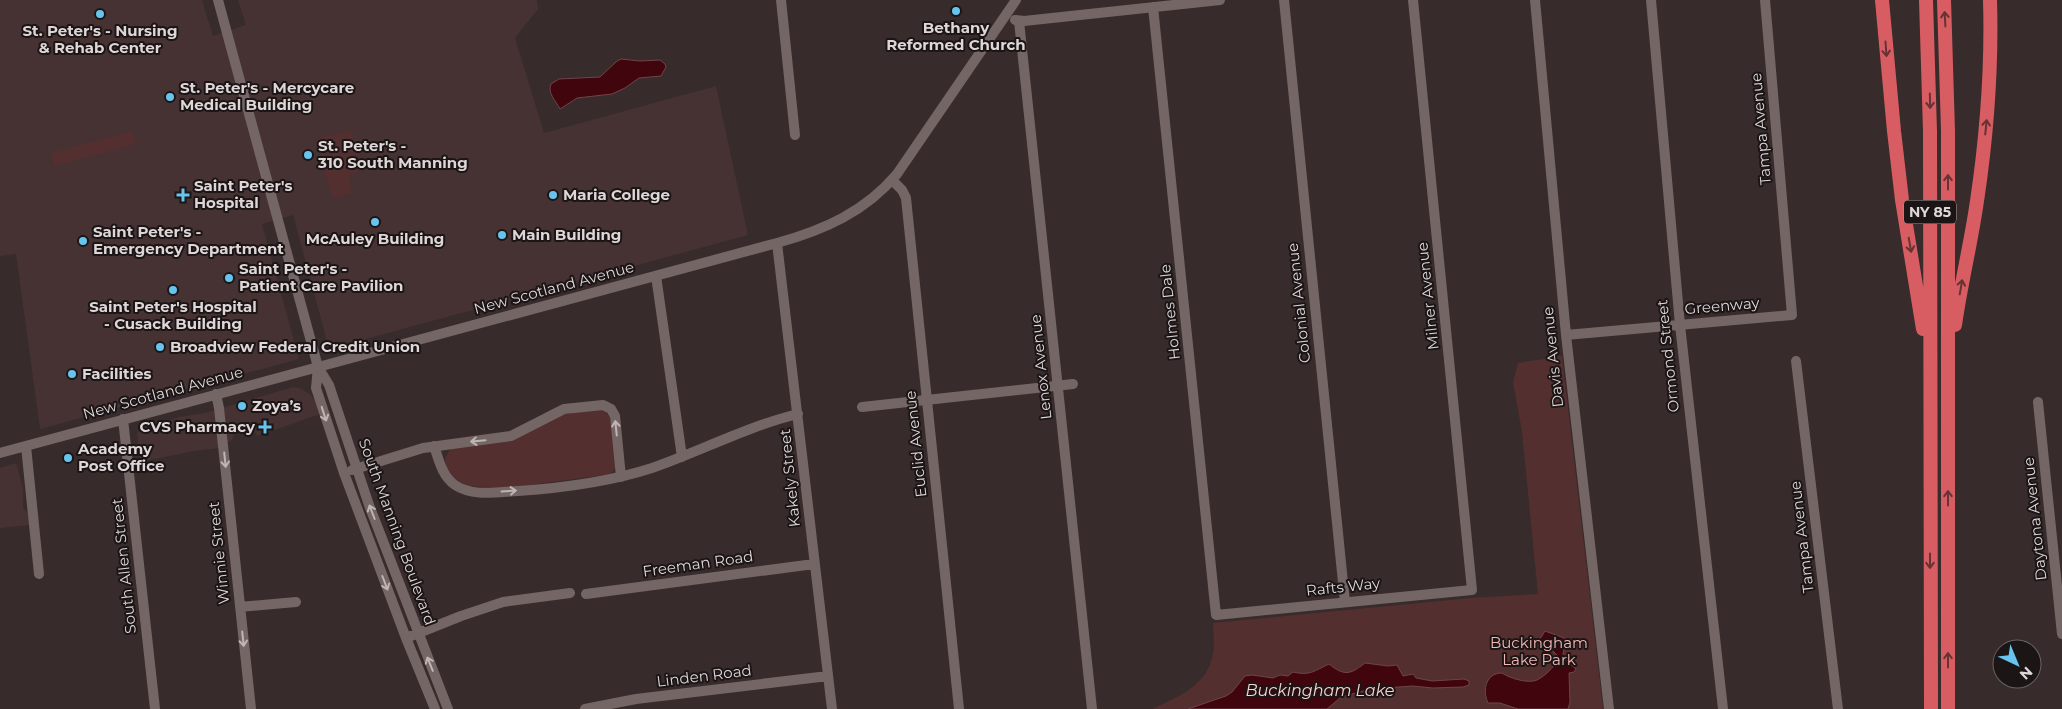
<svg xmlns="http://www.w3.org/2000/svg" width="2062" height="709" font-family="Montserrat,sans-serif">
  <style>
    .built { fill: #463232 }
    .green { fill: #542f2f }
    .water { fill: #40050d; stroke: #70444a }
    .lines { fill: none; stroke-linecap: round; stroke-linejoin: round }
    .minor { stroke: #746665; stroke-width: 10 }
    .highway { stroke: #d75d63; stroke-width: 14 }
    .oneway { stroke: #663234 }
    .oneway2 { stroke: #bfb5b5 }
    .poi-dot { fill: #67c4ef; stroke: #1b1515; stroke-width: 2 }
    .labels { text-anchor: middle; stroke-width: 4; stroke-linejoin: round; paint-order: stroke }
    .shield { fill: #1b1515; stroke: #a49d9d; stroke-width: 1 }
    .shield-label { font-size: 14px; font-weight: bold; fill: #dfd7d7 }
    .poi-label { font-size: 15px; font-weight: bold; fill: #dfd7d7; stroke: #1b1515; text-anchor: start }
    .street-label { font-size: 15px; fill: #dfd7d7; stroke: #1b1515 }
    .park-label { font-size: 15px; fill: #f5b8b7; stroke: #1b1515 }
    .water-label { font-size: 16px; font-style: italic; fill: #fdd3d2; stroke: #1b1515 }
  </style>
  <rect width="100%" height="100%" fill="#382b2b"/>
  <path class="built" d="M0,0H202L213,36L246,25L238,0H537L538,9L515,38L544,133L716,86L748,235L329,349L293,215L262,224L299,359L40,429L16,254L0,256Z
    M293,387L299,388L310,394L316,402L320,414L257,436L252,427L235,430L232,440L219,448L194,451L140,462L137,432L179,417L205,413Z
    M16,463L23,489V508L29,514V525L0,528V468Z"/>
  <path class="green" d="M351,130L362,169L349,176L352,193L332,198L316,139Z
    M132,131L136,144L54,166L51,153Z
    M1562,356L1603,709H1152C1178,697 1207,686 1213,654C1215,645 1213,633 1213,623L1471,598L1538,594L1522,432L1513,382L1518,363Z
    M602,409L610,417L616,465L613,472L606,475L506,488L467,486L453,477L446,467L445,458L451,448L509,441L560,415Z"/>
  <path class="water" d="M621,59L640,61L660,60L665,64L666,67L661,76L639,78L625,88L612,94L577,98L560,109C556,101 547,93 551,84L559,79L600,77L617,61Z
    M1545,631L1564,638L1566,643L1563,653L1564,659L1576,669L1574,672L1569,673L1570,702L1568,709H1518L1500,703H1488C1482,690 1486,673 1502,673C1509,678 1528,684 1537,680C1545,676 1554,667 1558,660V656L1552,650L1546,651L1540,639Z
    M1365,663L1388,666L1397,665L1403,676L1413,674L1416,678L1432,681L1464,679L1469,681V685L1463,687L1433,688L1413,686L1370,689L1341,697L1327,709H1188L1226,696L1232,692L1245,676L1252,675L1273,678L1280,675L1288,676L1293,672C1310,676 1314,671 1329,664C1344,676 1350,675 1365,663Z"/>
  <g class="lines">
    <path class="minor" d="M218,0L318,367L329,385L369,505L448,709
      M781,0L795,135
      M1284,0L1345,602
      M1535,0L1566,335L1609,709
      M1651,0L1680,325L1723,709
      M1153,7L1216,615L1472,590L1413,0
      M1015,20L1024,21L1220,0
      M1019,21L1092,709
      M892,180L902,190L906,198L959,709
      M777,243L832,709
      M656,276L682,457
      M1566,335L1792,315L1765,0
      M1796,361L1838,709
      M318,367L316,388L344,473L406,638L435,709
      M216,394L219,408L251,709
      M2038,402L2062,634
      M862,407L1073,384
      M123,419L155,709
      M26,446L39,574
      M434,446C439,460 442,476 455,485C473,497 497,492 518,491C563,488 609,482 652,468C701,451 748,426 798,414
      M0,453L777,243C824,230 865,212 897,174L1016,0
      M352,470L423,448L511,436L564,409L603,405L611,409L615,416L621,477
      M586,594L814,564
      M240,607L296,602
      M411,636L461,616L503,602L570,593
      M585,709L636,699L828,676"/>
    <path class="highway" d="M1882,0L1894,131L1902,200L1923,329
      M1926,0L1930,131L1931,709
      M1944,0L1948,131V709
      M1955,325C1961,283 1971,243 1977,201C1987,134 1992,68 1990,0"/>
  </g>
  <defs><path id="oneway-shaft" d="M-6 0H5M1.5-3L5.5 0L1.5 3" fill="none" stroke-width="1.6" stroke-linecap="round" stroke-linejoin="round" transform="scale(1.25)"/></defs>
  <g class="oneway">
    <use href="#oneway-shaft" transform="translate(1945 19) rotate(-93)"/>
    <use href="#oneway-shaft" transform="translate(1886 49) rotate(86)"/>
    <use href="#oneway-shaft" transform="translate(1930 101) rotate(89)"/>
    <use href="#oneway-shaft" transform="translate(1986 127) rotate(-84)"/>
    <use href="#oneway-shaft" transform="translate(1948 182) rotate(-90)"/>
    <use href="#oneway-shaft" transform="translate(1910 245) rotate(80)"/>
    <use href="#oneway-shaft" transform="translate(1961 287) rotate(-80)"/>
    <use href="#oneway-shaft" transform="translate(1948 498) rotate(-90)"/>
    <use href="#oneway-shaft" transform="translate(1930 561) rotate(90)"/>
    <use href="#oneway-shaft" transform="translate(1948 660) rotate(-90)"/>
  </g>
  <g class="oneway2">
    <use href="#oneway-shaft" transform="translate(324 414) rotate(72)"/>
    <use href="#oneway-shaft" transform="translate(616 428) rotate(-96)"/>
    <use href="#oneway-shaft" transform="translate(478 441) rotate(175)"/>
    <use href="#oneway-shaft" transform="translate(225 460) rotate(84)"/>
    <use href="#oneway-shaft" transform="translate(509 491) rotate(-4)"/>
    <use href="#oneway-shaft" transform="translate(372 512) rotate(-111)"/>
    <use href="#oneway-shaft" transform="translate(385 583) rotate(69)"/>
    <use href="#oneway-shaft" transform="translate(243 639) rotate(84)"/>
    <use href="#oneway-shaft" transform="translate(430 664) rotate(-112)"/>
  </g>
  <g class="poi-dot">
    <circle cx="956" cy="11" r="5"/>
    <circle cx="100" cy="14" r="5"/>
    <circle cx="170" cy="97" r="5"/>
    <circle cx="308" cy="155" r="5"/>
    <path d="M180.5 187.5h5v5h5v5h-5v5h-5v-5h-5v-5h5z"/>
    <circle cx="553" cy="195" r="5"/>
    <circle cx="375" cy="222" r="5"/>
    <circle cx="502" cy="235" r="5"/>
    <circle cx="83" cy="241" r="5"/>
    <circle cx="229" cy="278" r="5"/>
    <circle cx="173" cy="290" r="5"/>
    <circle cx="160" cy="347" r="5"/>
    <circle cx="72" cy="374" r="5"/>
    <circle cx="242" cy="406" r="5"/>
    <path d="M262.5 419.5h5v5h5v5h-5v5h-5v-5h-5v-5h5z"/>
    <circle cx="68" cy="458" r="5"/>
  </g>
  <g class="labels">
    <rect class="shield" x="1904" y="200.5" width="52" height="23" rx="4"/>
    <g class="shield-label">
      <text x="1930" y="217">NY 85</text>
    </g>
    <g class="poi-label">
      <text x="956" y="33" text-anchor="middle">Bethany<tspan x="956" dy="17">Reformed Church</tspan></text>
      <text x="100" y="36" text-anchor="middle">St. Peter's - Nursing<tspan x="100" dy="17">&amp; Rehab Center</tspan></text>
      <text x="180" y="93">St. Peter's - Mercycare<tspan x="180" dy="17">Medical Building</tspan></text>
      <text x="318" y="151">St. Peter's -<tspan x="318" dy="17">310 South Manning</tspan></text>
      <text x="194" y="191">Saint Peter's<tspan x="194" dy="17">Hospital</tspan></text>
      <text x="563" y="200">Maria College</text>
      <text x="93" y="237">Saint Peter's -<tspan x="93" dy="17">Emergency Department</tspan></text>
      <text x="512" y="240">Main Building</text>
      <text x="375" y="244" text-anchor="middle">McAuley Building</text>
      <text x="239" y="274">Saint Peter's -<tspan x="239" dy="17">Patient Care Pavilion</tspan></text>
      <text x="173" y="312" text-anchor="middle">Saint Peter's Hospital<tspan x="173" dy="17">- Cusack Building</tspan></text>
      <text x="170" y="352">Broadview Federal Credit Union</text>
      <text x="82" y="379">Facilities</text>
      <text x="252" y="411">Zoya’s</text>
      <text x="255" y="432" text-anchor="end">CVS Pharmacy</text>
      <text x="78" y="454">Academy<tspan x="78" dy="17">Post Office</tspan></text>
    </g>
    <g class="street-label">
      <text transform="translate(1761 129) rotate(-95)" y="5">Tampa Avenue</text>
      <text transform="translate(554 288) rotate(-15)" y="5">New Scotland Avenue</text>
      <text transform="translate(1428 296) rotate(-96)" y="5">Milner Avenue</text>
      <text transform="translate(1299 303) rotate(-96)" y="5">Colonial Avenue</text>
      <text transform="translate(1722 306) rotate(-5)" y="5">Greenway</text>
      <text transform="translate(1170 312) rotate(-96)" y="5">Holmes Dale</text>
      <text transform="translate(1668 356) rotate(-96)" y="5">Ormond Street</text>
      <text transform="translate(1553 357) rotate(-96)" y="5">Davis Avenue</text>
      <text transform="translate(1041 367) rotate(-96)" y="5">Lenox Avenue</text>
      <text transform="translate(163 393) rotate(-15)" y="5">New Scotland Avenue</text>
      <text transform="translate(916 444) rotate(-96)" y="5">Euclid Avenue</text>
      <text transform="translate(790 478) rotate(-96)" y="5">Kakely Street</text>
      <text transform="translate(2035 519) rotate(-96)" y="5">Daytona Avenue</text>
      <text transform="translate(397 532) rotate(70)" y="5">South Manning Boulevard</text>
      <text transform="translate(1802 537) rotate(-97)" y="5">Tampa Avenue</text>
      <text transform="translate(219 553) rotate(-96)" y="5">Winnie Street</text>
      <text transform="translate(698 564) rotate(-8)" y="5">Freeman Road</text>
      <text transform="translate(124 566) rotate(-96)" y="5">South Allen Street</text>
      <text transform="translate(1343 587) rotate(-6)" y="5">Rafts Way</text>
      <text transform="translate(704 676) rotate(-7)" y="5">Linden Road</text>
    </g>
    <g class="park-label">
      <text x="1539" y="648">Buckingham<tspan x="1539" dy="17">Lake Park</tspan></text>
    </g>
    <g class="water-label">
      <text x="1320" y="696">Buckingham Lake</text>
    </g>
  </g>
  <g transform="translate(2017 664) rotate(136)"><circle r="24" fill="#1b1515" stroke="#696363"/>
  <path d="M0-4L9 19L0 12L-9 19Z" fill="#67c4ef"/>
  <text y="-8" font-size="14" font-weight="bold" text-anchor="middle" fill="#dfd7d7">N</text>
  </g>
</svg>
